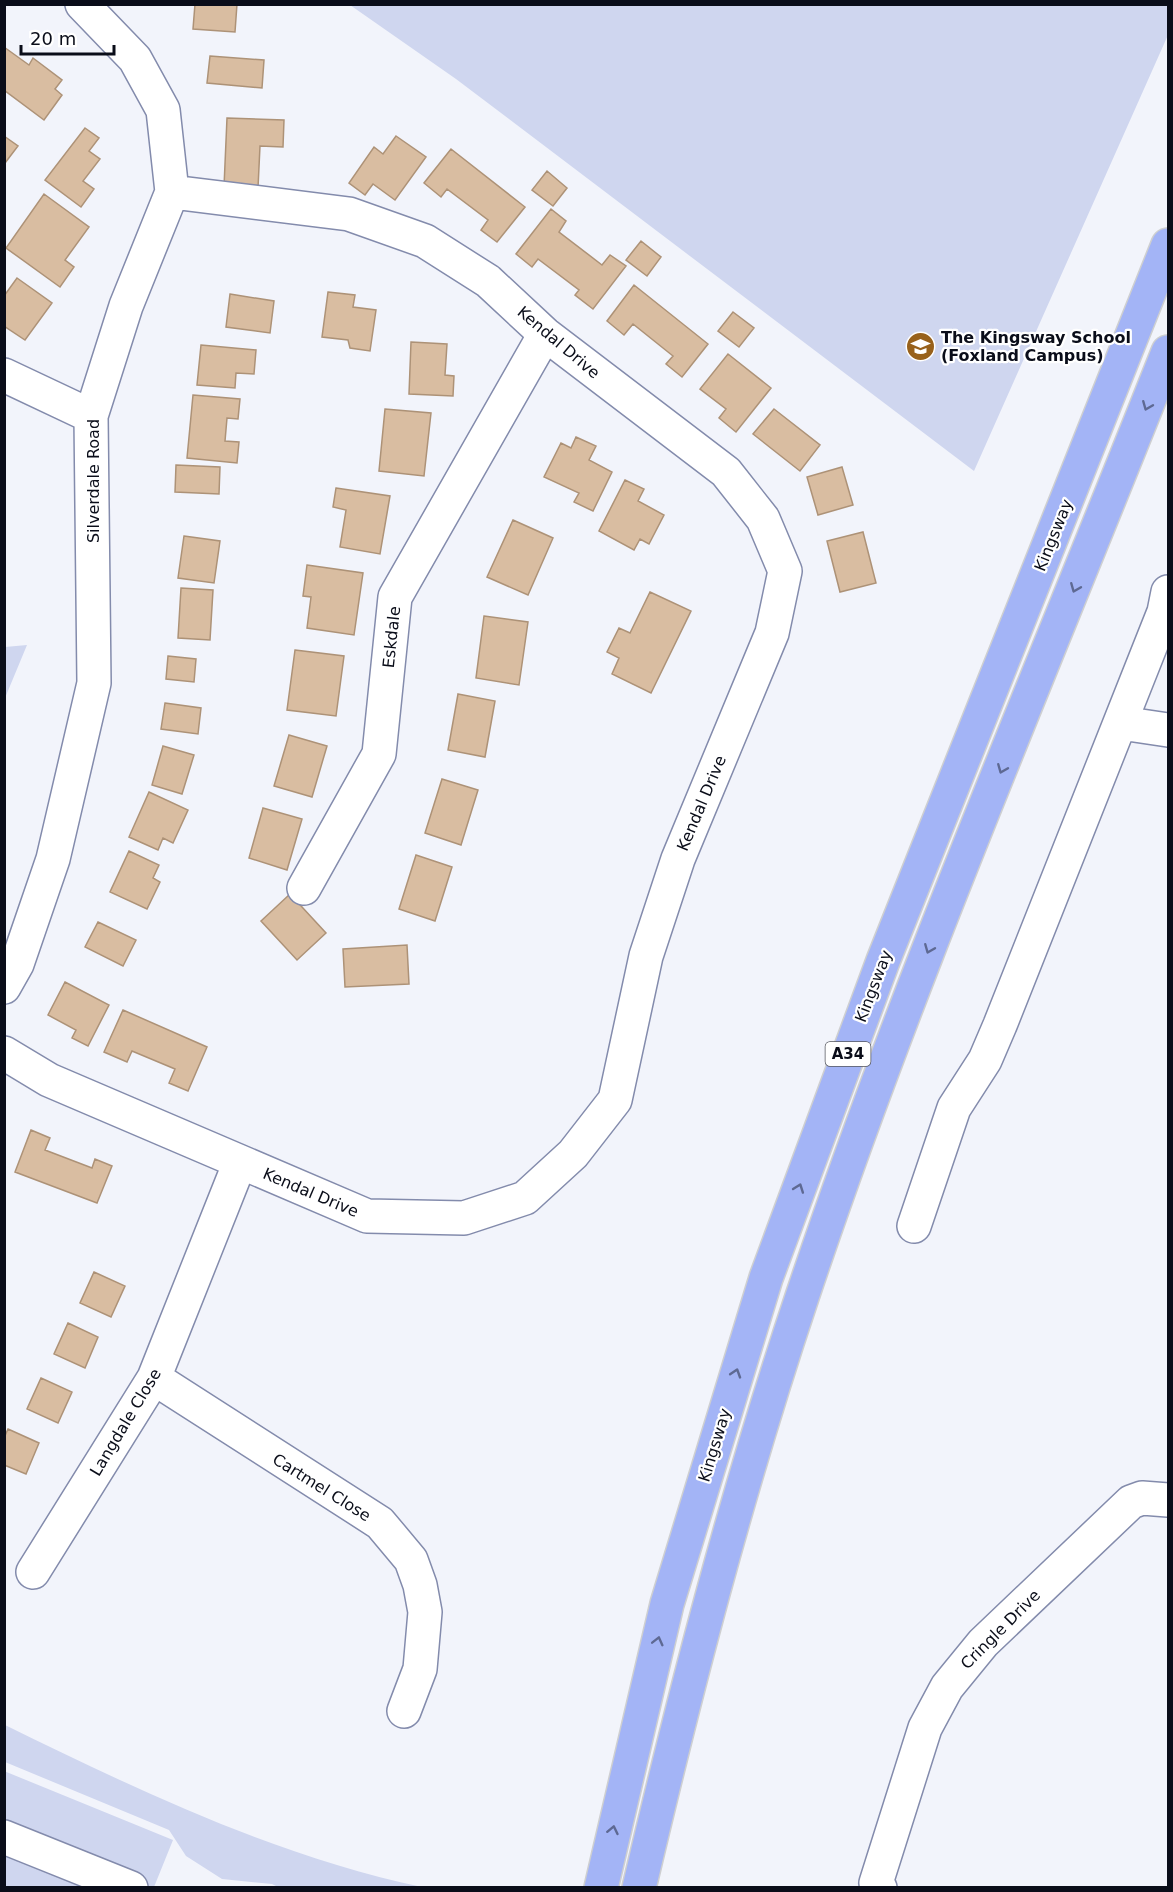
<svg xmlns="http://www.w3.org/2000/svg" width="1173" height="1892" font-family="'DejaVu Sans',sans-serif">
  <style>
    .green { fill: #cfd6ef }
    .building { fill: #d9bda1; stroke: #ad9277; stroke-width: 1.5 }
    .lines { fill: none; stroke-linecap: round; stroke-linejoin: round }
    .minor-casing { stroke: #838bac; stroke-width: 36 }
    .highway-casing { stroke: #cecfd1; stroke-width: 36 }
    .minor { stroke: #fff; stroke-width: 33 }
    .highway { stroke: #a3b4f6; stroke-width: 33 }
    .oneway { stroke: #5e6993 }
    .labels { text-anchor: middle; stroke-width: 4.5; stroke-linejoin: round; paint-order: stroke }
    .shield { fill: #fff; stroke: #54565e; stroke-width: 1.5 }
    .shield-label { font-size: 15px; font-weight: bold; fill: #0a0d19 }
    .poi-label { font-size: 16px; font-weight: bold; fill: #0a0d19; stroke: #fff; text-anchor: start }
    .street-label { font-size: 16px; fill: #0a0d19; stroke: #fff }
  </style>
  <rect width="100%" height="100%" fill="#f2f4fb"/>
  <path class="green" d="M1168,4V35L974,471L456,79L350,5Z
    M27,645L5,698V647Z
    M5,1725C138,1790 275,1856 422,1887L280,1888L272,1884L222,1879L186,1856L169,1830L5,1762Z
    M4,1771L173,1840L154,1887H131L5,1838Z
    M5,1844L115,1887H5Z"/>
  <path class="building" d="M195,4H237L235,32L193,29Z
    M4,47L29,65L33,58L62,80L55,89L62,95L44,120L4,90Z
    M210,56L264,60L262,88L207,83Z
    M227,118L284,120L283,147L260,146L258,188L224,187Z
    M85,128L99,138L89,151L100,159L83,181L94,189L81,207L45,180Z
    M4,136L18,146L5,163L4,162Z
    M396,136L426,157L395,200L373,184L365,195L349,183L374,147L383,154Z
    M451,149L525,207L497,242L481,230L488,220L447,189L441,197L424,183Z
    M547,171L567,188L553,206L532,190Z
    M44,194L89,227L65,260L74,267L60,287L6,248Z
    M551,209L566,221L559,232L602,265L610,255L626,266L593,309L575,295L579,290L538,259L532,267L516,254Z
    M641,241L661,257L647,276L626,260Z
    M17,278L52,303L25,340L4,326V296Z
    M634,285L708,344L682,377L666,364L673,356L633,324L624,335L607,321Z
    M328,292L355,295L353,307L376,310L370,351L350,348L348,340L322,337Z
    M230,294L274,301L270,333L226,327Z
    M733,312L754,328L739,347L718,331Z
    M411,342L447,344L445,375L454,376L453,396L409,394Z
    M201,345L256,350L254,374L236,373L235,388L197,385Z
    M728,354L771,388L736,432L719,418L726,409L700,389Z
    M193,395L240,399L238,419L227,418L225,441L239,442L237,463L187,458Z
    M385,409L431,413L424,476L379,471Z
    M774,409L820,445L800,471L753,434Z
    M576,437L596,446L589,460L612,472L593,511L574,502L579,493L544,477L561,443L571,448Z
    M176,465L220,467L219,494L175,492Z
    M842,467L853,505L818,515L807,477Z
    M625,480L644,489L638,501L664,515L649,544L640,539L634,550L599,531Z
    M336,488L390,496L380,554L340,547L346,510L333,507Z
    M513,520L553,538L528,595L487,577Z
    M863,532L876,583L840,592L827,541Z
    M184,536L220,541L214,583L178,578Z
    M307,565L363,573L354,635L307,628L311,597L303,596Z
    M181,588L213,590L210,640L178,638Z
    M650,592L691,611L651,693L612,674L619,658L607,652L619,628L630,633Z
    M484,616L528,622L519,685L476,678Z
    M295,650L344,656L336,716L287,710Z
    M168,656L196,659L194,682L166,679Z
    M458,694L495,701L485,757L448,750Z
    M165,703L201,708L198,734L161,729Z
    M289,735L327,746L312,797L274,786Z
    M163,746L194,755L182,794L152,785Z
    M442,779L478,790L461,845L425,833Z
    M149,792L188,810L173,843L163,838L158,850L129,837Z
    M263,808L302,819L287,870L249,858Z
    M129,851L159,865L153,878L160,882L147,909L110,892Z
    M416,855L452,867L435,921L399,909Z
    M290,894L326,933L297,960L261,921Z
    M98,922L136,940L123,966L85,947Z
    M407,945L409,984L345,987L343,949Z
    M65,982L109,1005L88,1046L72,1038L76,1030L48,1015Z
    M123,1010L207,1047L188,1091L169,1083L175,1069L132,1051L127,1062L104,1052Z
    M31,1130L50,1138L45,1150L92,1168L95,1159L112,1166L97,1203L15,1172Z
    M94,1272L125,1286L111,1317L80,1303Z
    M68,1323L98,1337L85,1368L54,1354Z
    M41,1378L72,1392L58,1423L27,1409Z
    M8,1429L39,1443L26,1474L4,1465V1438Z"/>
  <g class="lines">
    <defs>
      <path id="minor" d="M4,375L91,416
        M1121,723L1168,730
        M304,888L379,754L395,597L545,334
        M4,987L17,964L53,859L94,683L91,416L126,306L172,192L163,110L135,59L82,4
        M4,1053L49,1080L367,1216L464,1218L525,1198L573,1154L615,1100L646,956L678,859L772,633L785,571L763,519L726,472L545,334L488,281L425,241L349,214L172,192
        M914,1226L954,1108L985,1060L1000,1025L1164,612L1168,592
        M154,1378L380,1523L411,1560L420,1585L425,1612L420,1669L404,1711
        M33,1572L154,1378L240,1162
        M4,1837L131,1888
        M880,1888L876,1883L925,1728L947,1687L983,1643L1131,1502L1142,1498L1168,1500"/>
      <path id="highway" d="M601,1888L667,1604L766,1278L883,961L1168,245
        M639,1888C686,1688 737,1491 802,1297C909,977 1044,666 1168,352"/>
    </defs>
    <use href="#minor" class="minor-casing"/>
    <use href="#highway" class="highway-casing"/>
    <use href="#minor" class="minor"/>
    <use href="#highway" class="highway"/>
  </g>
  <defs><path id="oneway-chevron" d="M-2-3.5L2.5 0L-2 3.5" fill="none" stroke-width="1.6" stroke-linecap="round" stroke-linejoin="round" transform="scale(1.5)"/></defs>
  <g class="oneway">
    <use href="#oneway-chevron" transform="translate(1147 406) rotate(112)"/>
    <use href="#oneway-chevron" transform="translate(1075 588) rotate(112)"/>
    <use href="#oneway-chevron" transform="translate(1002 769) rotate(112)"/>
    <use href="#oneway-chevron" transform="translate(929 949) rotate(112)"/>
    <use href="#oneway-chevron" transform="translate(799 1188) rotate(-70)"/>
    <use href="#oneway-chevron" transform="translate(736 1373) rotate(-72)"/>
    <use href="#oneway-chevron" transform="translate(658 1641) rotate(-76)"/>
    <use href="#oneway-chevron" transform="translate(613 1830) rotate(-78)"/>
  </g>
  <defs>
    <symbol id="school-disc" viewBox="-11 -11 22 22"><circle r="9.5" fill="#98611b" stroke="#fff"/><path d="M0-5L7-2L0 1L-7-2ZM-4 1L0 2.5L4 1V4Q0 6-4 4Z" fill="#fff"/></symbol>
  </defs>
  <g fill-rule="evenodd">
    <use href="#school-disc" x="904" y="330" width="33" height="33"/>
  </g>
  <g class="labels">
    <rect class="shield" x="825.5" y="1042" width="45" height="24" rx="4.5"/>
    <g class="shield-label">
      <text x="848" y="1059">A34</text>
    </g>
    <g class="poi-label">
      <text x="941" y="343">The Kingsway School<tspan x="941" dy="18">(Foxland Campus)</tspan></text>
    </g>
    <g class="street-label">
      <text transform="translate(559 342) rotate(40)" y="6">Kendal Drive</text>
      <text transform="translate(93 481) rotate(-90)" y="6">Silverdale Road</text>
      <text transform="translate(1053 535) rotate(-68)" y="6">Kingsway</text>
      <text transform="translate(391 637) rotate(-84)" y="6">Eskdale</text>
      <text transform="translate(701 803) rotate(-67)" y="6">Kendal Drive</text>
      <text transform="translate(873 986) rotate(-69)" y="6">Kingsway</text>
      <text transform="translate(311 1192) rotate(23)" y="6">Kendal Drive</text>
      <text transform="translate(125 1422) rotate(-59)" y="6">Langdale Close</text>
      <text transform="translate(714 1445) rotate(-73)" y="6">Kingsway</text>
      <text transform="translate(322 1487) rotate(32)" y="6">Cartmel Close</text>
      <text transform="translate(1000 1629) rotate(-45)" y="6">Cringle Drive</text>
    </g>
  </g>
  <rect width="1173" height="1892" fill="none" stroke="#0a0d19" stroke-width="12"/>
  <path d="M21 45v9h93v-9" fill="none" stroke="#0a0d19" stroke-width="3"/>
  <text x="30" y="45" font-size="18" fill="#0a0d19" stroke="#ffffff" stroke-width="4.5" paint-order="stroke">20 m</text>
</svg>
